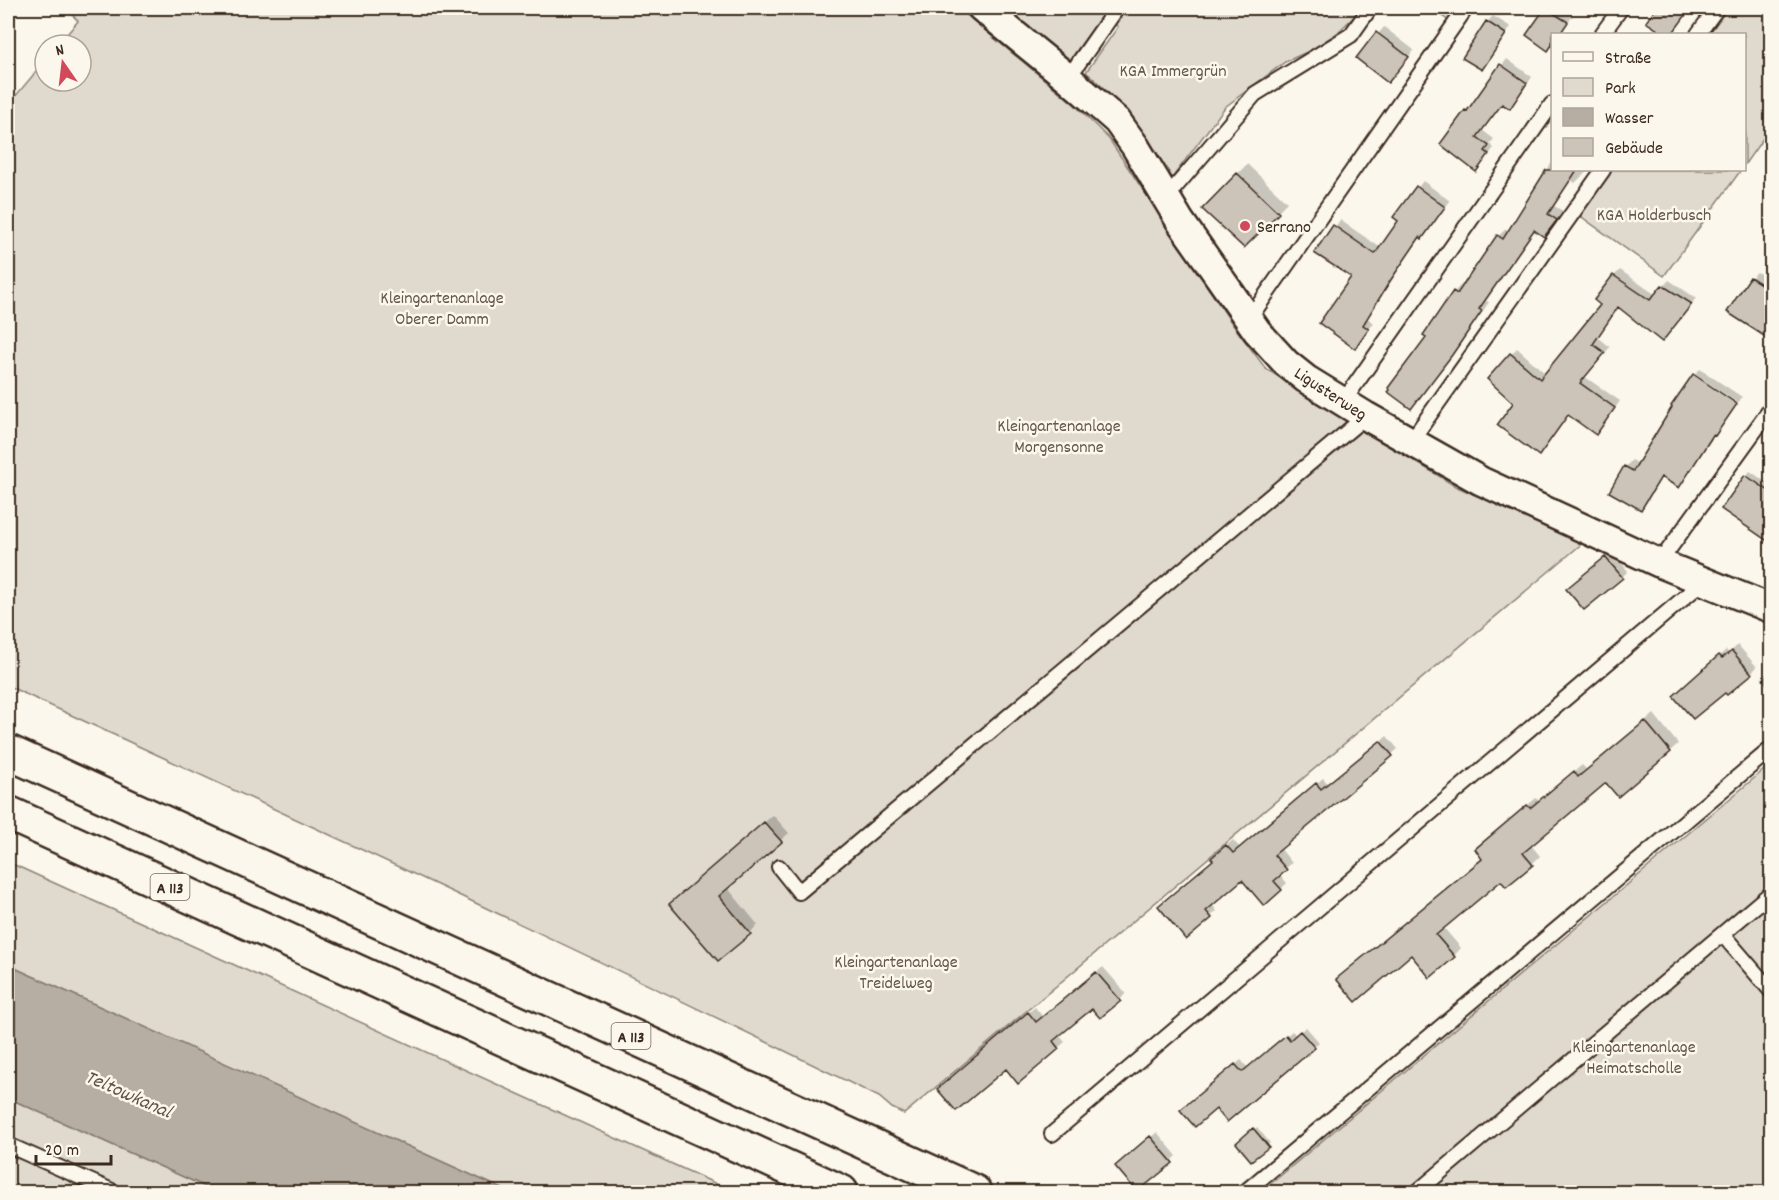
<svg xmlns="http://www.w3.org/2000/svg" width="1779" height="1200" font-family="Dekko,sans-serif">
  <style>
    .green { fill: #dfd9ce; stroke: #8d8276; stroke-width: 1.5 }
    .water { fill: #b6aea2; stroke: #85796d; stroke-width: 1.5 }
    .shadow { fill: #0003 }
    .building { fill: #ccc4b9; stroke: #3b2a1e; stroke-width: 1.5 }
    .lines { fill: none; stroke-linecap: round; stroke-linejoin: round }
    .service-casing { stroke: #3b2a1e; stroke-width: 18 }
    .minor-casing { stroke: #3b2a1e; stroke-width: 32 }
    .motorway-casing { stroke: #3b2a1e; stroke-width: 38 }
    .service { stroke: #fbf7ec; stroke-width: 14 }
    .minor { stroke: #fbf7ec; stroke-width: 27 }
    .motorway { stroke: #fbf7ec; stroke-width: 33 }
    .poi-dot { fill: #d1495b; stroke: #fbf7ec; stroke-width: 2 }
    .labels { text-anchor: middle; stroke-width: 5; stroke-linejoin: round; paint-order: stroke }
    .shield { fill: #fbf7ec; stroke: #75685c; stroke-width: 1.5 }
    .shield-label { font-size: 16px; font-weight: bold; fill: #3b2a1e }
    .park-label { font-size: 18px; fill: #64564a; stroke: #fbf7ec }
    .poi-label { font-size: 18px; fill: #3b2a1e; stroke: #fbf7ec; text-anchor: start }
    .street-label { font-size: 18px; fill: #3b2a1e; stroke: #fbf7ec }
    .water-label { font-size: 20px; font-style: italic; fill: #605246; stroke: #fbf7ec }
  </style>
  <rect width="100%" height="100%" fill="#fbf7ec"/>
  <filter id="ink" filterUnits="userSpaceOnUse"><feTurbulence type="fractalNoise" baseFrequency=".0167" numOctaves="2"/><feDisplacementMap in="SourceGraphic" scale="12" xChannelSelector="R" yChannelSelector="G"/><feConvolveMatrix kernelMatrix="1 2 1 2 8 2 1 2 1" color-interpolation-filters="sRGB"/></filter>
  <g filter="url(#ink)">
    <path class="green" d="M66,8H958L1074,104L1109,139L1233,325L1266,369L1455,486L1584,542L904,1114L892,1108L879,1097C591,955 299,820 8,686V105L45,61V81H81V45H58L78,21Z
      M1004,8H1107L1070,60Z
      M1124,8H1363L1336,34L1311,50L1285,62L1225,107L1169,182C1144,144 1122,100 1086,72L1118,27L1113,23Z
      M1430,8H1475L1461,29Z
      M1728,8H1771V127L1745,164L1744,34H1709Z
      M1612,170H1741L1664,276L1579,215Z
      M1771,764V1192H1261Z
      M8,862L734,1192H509L8,965Z
      M8,1098L217,1192H8Z"/>
    <path class="water" d="M8,965L509,1192H217L8,1098Z"/>
    <path class="shadow" d="M1547,8H1562L1573,15L1560,34H1552V45L1548,49L1528,35Z
      M1659,8H1703L1697,13L1690,8L1671,34H1666L1648,22Z
      M1493,16L1511,27L1481,69L1487,22Z
      M1384,27L1414,50L1394,75L1358,58Z
      M1507,59L1532,77L1516,101L1510,107L1503,103L1482,130L1494,139L1490,144L1494,148L1482,163L1442,144Z
      M1552,162V170H1588L1575,183L1571,180L1554,206L1563,211L1544,235L1535,230L1486,301L1489,302L1460,345L1411,407L1428,337L1454,292L1462,284L1464,286L1498,236L1506,229L1510,231Z
      M1247,164L1287,202L1244,246L1204,209Z
      M1423,181L1450,201L1428,231L1421,236L1367,318L1374,323L1355,347L1353,277L1316,253L1340,220L1381,248L1400,221L1395,217Z
      M1620,270L1656,295L1669,280L1696,298L1668,334L1619,306L1598,337L1610,347L1585,377L1620,401L1602,427L1569,414L1544,448L1515,403L1489,379L1517,348L1546,374L1603,304L1614,276Z
      M1757,272L1772,281V335L1751,278Z
      M1700,369L1742,397L1738,403L1695,374Z
      M1736,405L1679,486L1662,476L1647,502L1641,508L1611,491L1625,467L1632,460L1639,464Z
      M1750,471L1772,486L1764,499L1746,476Z
      M1612,552L1628,571L1622,577L1575,583Z
      M1738,645L1757,667L1751,673L1682,690L1726,650L1729,653Z
      M1772,670V691L1761,679Z
      M1654,714L1678,744L1670,751L1606,781L1531,845L1540,856L1532,864L1501,879L1443,927L1461,948L1454,956L1412,953L1484,858V842L1536,798L1538,801L1582,765L1587,770Z
      M1387,736L1398,749L1280,848L1292,863L1279,874L1287,883L1281,889L1242,878L1212,904L1217,911L1187,937L1214,860L1219,852L1233,840L1240,848L1323,778L1328,784Z
      M773,815L789,833L727,887L758,925L750,933L680,895Z
      M1103,967L1126,993L1120,1000L1092,1007L1058,1034L1065,1042L1018,1082L1006,1067L946,1083L1035,1007L1043,1017Z
      M1306,1027L1319,1042L1314,1047L1216,1107L1188,1104L1241,1060L1248,1068L1292,1031L1296,1035Z
      M1257,1127L1270,1143L1251,1159L1238,1143Z
      M1157,1132L1177,1156L1138,1191L1117,1167Z"/>
    <path class="building" d="M1545,8L1568,22L1560,34H1552V45L1548,51L1526,35Z
      M1656,8H1691L1672,34H1664L1646,22Z
      M1486,21L1506,34L1482,70L1462,58Z
      M1376,32L1409,57L1388,83L1356,58Z
      M1500,64L1527,83L1510,109L1502,104L1477,137L1489,146L1485,151L1489,154L1476,172L1440,144L1465,110L1467,111Z
      M1546,170H1577L1548,214L1557,220L1544,237L1534,230L1479,309L1482,311L1452,355L1411,409L1388,392L1390,390L1388,388L1426,337L1423,335L1453,291L1457,294L1497,235L1503,239Z
      M1237,173L1279,213L1244,248L1202,209Z
      M1416,186L1445,207L1422,239L1420,237L1390,281L1363,325L1369,329L1355,349L1319,323L1351,277L1314,253L1333,225L1375,254L1398,221L1393,217Z
      M1613,275L1650,300L1662,285L1692,304L1662,342L1618,307L1593,344L1605,353L1580,383L1615,408L1596,435L1568,415L1539,456L1497,425L1513,403L1487,379L1510,353L1540,379L1600,305L1594,300Z
      M1750,277L1772,291V341L1727,312Z
      M1693,374L1737,404L1715,436L1713,435L1679,488L1661,477L1641,510L1609,492L1624,466L1633,471L1672,407L1671,406Z
      M1745,475L1772,493V544L1721,509Z
      M1605,557L1623,578L1584,610L1566,589Z
      M1732,651L1752,674L1727,695L1725,693L1693,719L1673,696L1719,655L1722,658Z
      M1645,721L1671,752L1618,797L1606,783L1523,853L1533,865L1506,887L1501,881L1436,935L1455,957L1430,978L1411,955L1356,1002L1336,979L1482,859L1475,849L1527,805L1530,808L1574,771L1578,777Z
      M1380,741L1393,756L1274,855L1287,870L1274,881L1282,890L1264,906L1242,880L1206,911L1212,918L1186,940L1158,906L1213,860L1211,858L1226,845L1233,853L1316,783L1321,789Z
      M764,822L782,842L719,896L751,934L718,961L669,904Z
      M1096,972L1121,1001L1100,1018L1092,1009L1053,1041L1059,1049L1018,1084L1006,1069L956,1111L937,1089L1028,1012L1036,1022Z
      M1300,1031L1315,1048L1227,1122L1216,1109L1195,1127L1180,1110L1235,1064L1242,1072L1286,1035L1290,1040Z
      M1253,1128L1269,1147L1251,1161L1236,1143Z
      M1150,1136L1173,1163L1137,1192L1115,1166Z"/>
    <g class="lines">
      <defs>
        <path id="service" d="M1602,34L1621,8
          M1698,34L1717,8
          M1068,78L1117,8
          M1165,199L1255,94L1351,35L1370,8
          M1249,319L1466,8
          M1343,402L1552,104
          M1411,441L1603,170
          M1659,563L1772,407
          M779,867L799,892L1366,416
          M1723,935L1772,992
          M1052,1134L1704,581
          M8,1145L114,1192
          M1245,1192L1772,748
          M1417,1192L1772,892"/>
        <path id="minor" d="M982,8L1068,78L1117,121L1135,146L1180,221L1257,331L1286,363L1306,379L1366,416L1481,481L1659,563L1772,609"/>
        <path id="motorway" d="M8,752L974,1192
          M8,813L841,1192"/>
      </defs>
      <use href="#service" class="service-casing"/>
      <use href="#minor" class="minor-casing"/>
      <use href="#motorway" class="motorway-casing"/>
      <use href="#service" class="service"/>
      <use href="#minor" class="minor"/>
      <use href="#motorway" class="motorway"/>
    </g>
  </g>
  <circle class="poi-dot" cx="1245" cy="226" r="6"/>
  <g class="labels">
    <g class="shield">
      <rect x="150.5" y="874" width="39" height="26" rx="4.5"/>
      <rect x="611.5" y="1023" width="39" height="26" rx="4.5"/>
    </g>
    <g class="shield-label">
      <text x="170" y="893">A 113</text>
      <text x="631" y="1042">A 113</text>
    </g>
    <g class="park-label">
      <text x="1173" y="76">KGA Immergrün</text>
      <text x="1654" y="220">KGA Holderbusch</text>
      <text x="442" y="303">Kleingartenanlage<tspan x="442" dy="21">Oberer Damm</tspan></text>
      <text x="1059" y="431">Kleingartenanlage<tspan x="1059" dy="21">Morgensonne</tspan></text>
      <text x="896" y="967">Kleingartenanlage<tspan x="896" dy="21">Treidelweg</tspan></text>
      <text x="1634" y="1052">Kleingartenanlage<tspan x="1634" dy="21">Heimatscholle</tspan></text>
    </g>
    <g class="poi-label">
      <text x="1257" y="232">Serrano</text>
    </g>
    <g class="street-label">
      <text transform="translate(1331 393) rotate(33)" y="6">Ligusterweg</text>
    </g>
    <g class="water-label">
      <text transform="translate(129 1093) rotate(24)" y="7">Teltowkanal</text>
    </g>
  </g>
  <rect width="1779" height="1200" fill="none" stroke="#fbf7ec" stroke-width="30"/>
  <rect x="15" y="15" width="1749" height="1170" fill="none" stroke="#3b2a1e" stroke-width="2" filter="url(#ink)"/>
  <rect x="1551" y="33" width="195" height="138" fill="#fbf7ec" stroke="#aea59a" stroke-width="1.5"/>
  <rect x="1563" y="52" width="30" height="9" fill="#fbf7ec" stroke="#aea59a" stroke-width="1.5"/>
  <text x="1605" y="63" font-size="18" fill="#3b2a1e">Straße</text>
  <rect x="1563" y="78" width="30" height="18" fill="#dfd9ce" stroke="#aea59a" stroke-width="1.5"/>
  <text x="1605" y="93" font-size="18" fill="#3b2a1e">Park</text>
  <rect x="1563" y="108" width="30" height="18" fill="#b6aea2" stroke="#aea59a" stroke-width="1.5"/>
  <text x="1605" y="123" font-size="18" fill="#3b2a1e">Wasser</text>
  <rect x="1563" y="138" width="30" height="18" fill="#ccc4b9" stroke="#aea59a" stroke-width="1.5"/>
  <text x="1605" y="153" font-size="18" fill="#3b2a1e">Gebäude</text>
  <g transform="translate(63 63) rotate(346)"><circle r="28" fill="#fbf7ec" stroke="#aea59a" stroke-width="1.5"/>
  <path d="M0-4.5L10 22L0 15L-10 22Z" fill="#d1495b"/>
  <text y="-9" font-size="16" font-weight="bold" text-anchor="middle" fill="#3b2a1e">N</text>
  </g>
  <path d="M36 1155v9h75v-9" fill="none" stroke="#3b2a1e" stroke-width="3"/>
  <text x="45" y="1155" font-size="18" fill="#3b2a1e" stroke="#fbf7ec" stroke-width="4.5" paint-order="stroke">20 m</text>
</svg>
